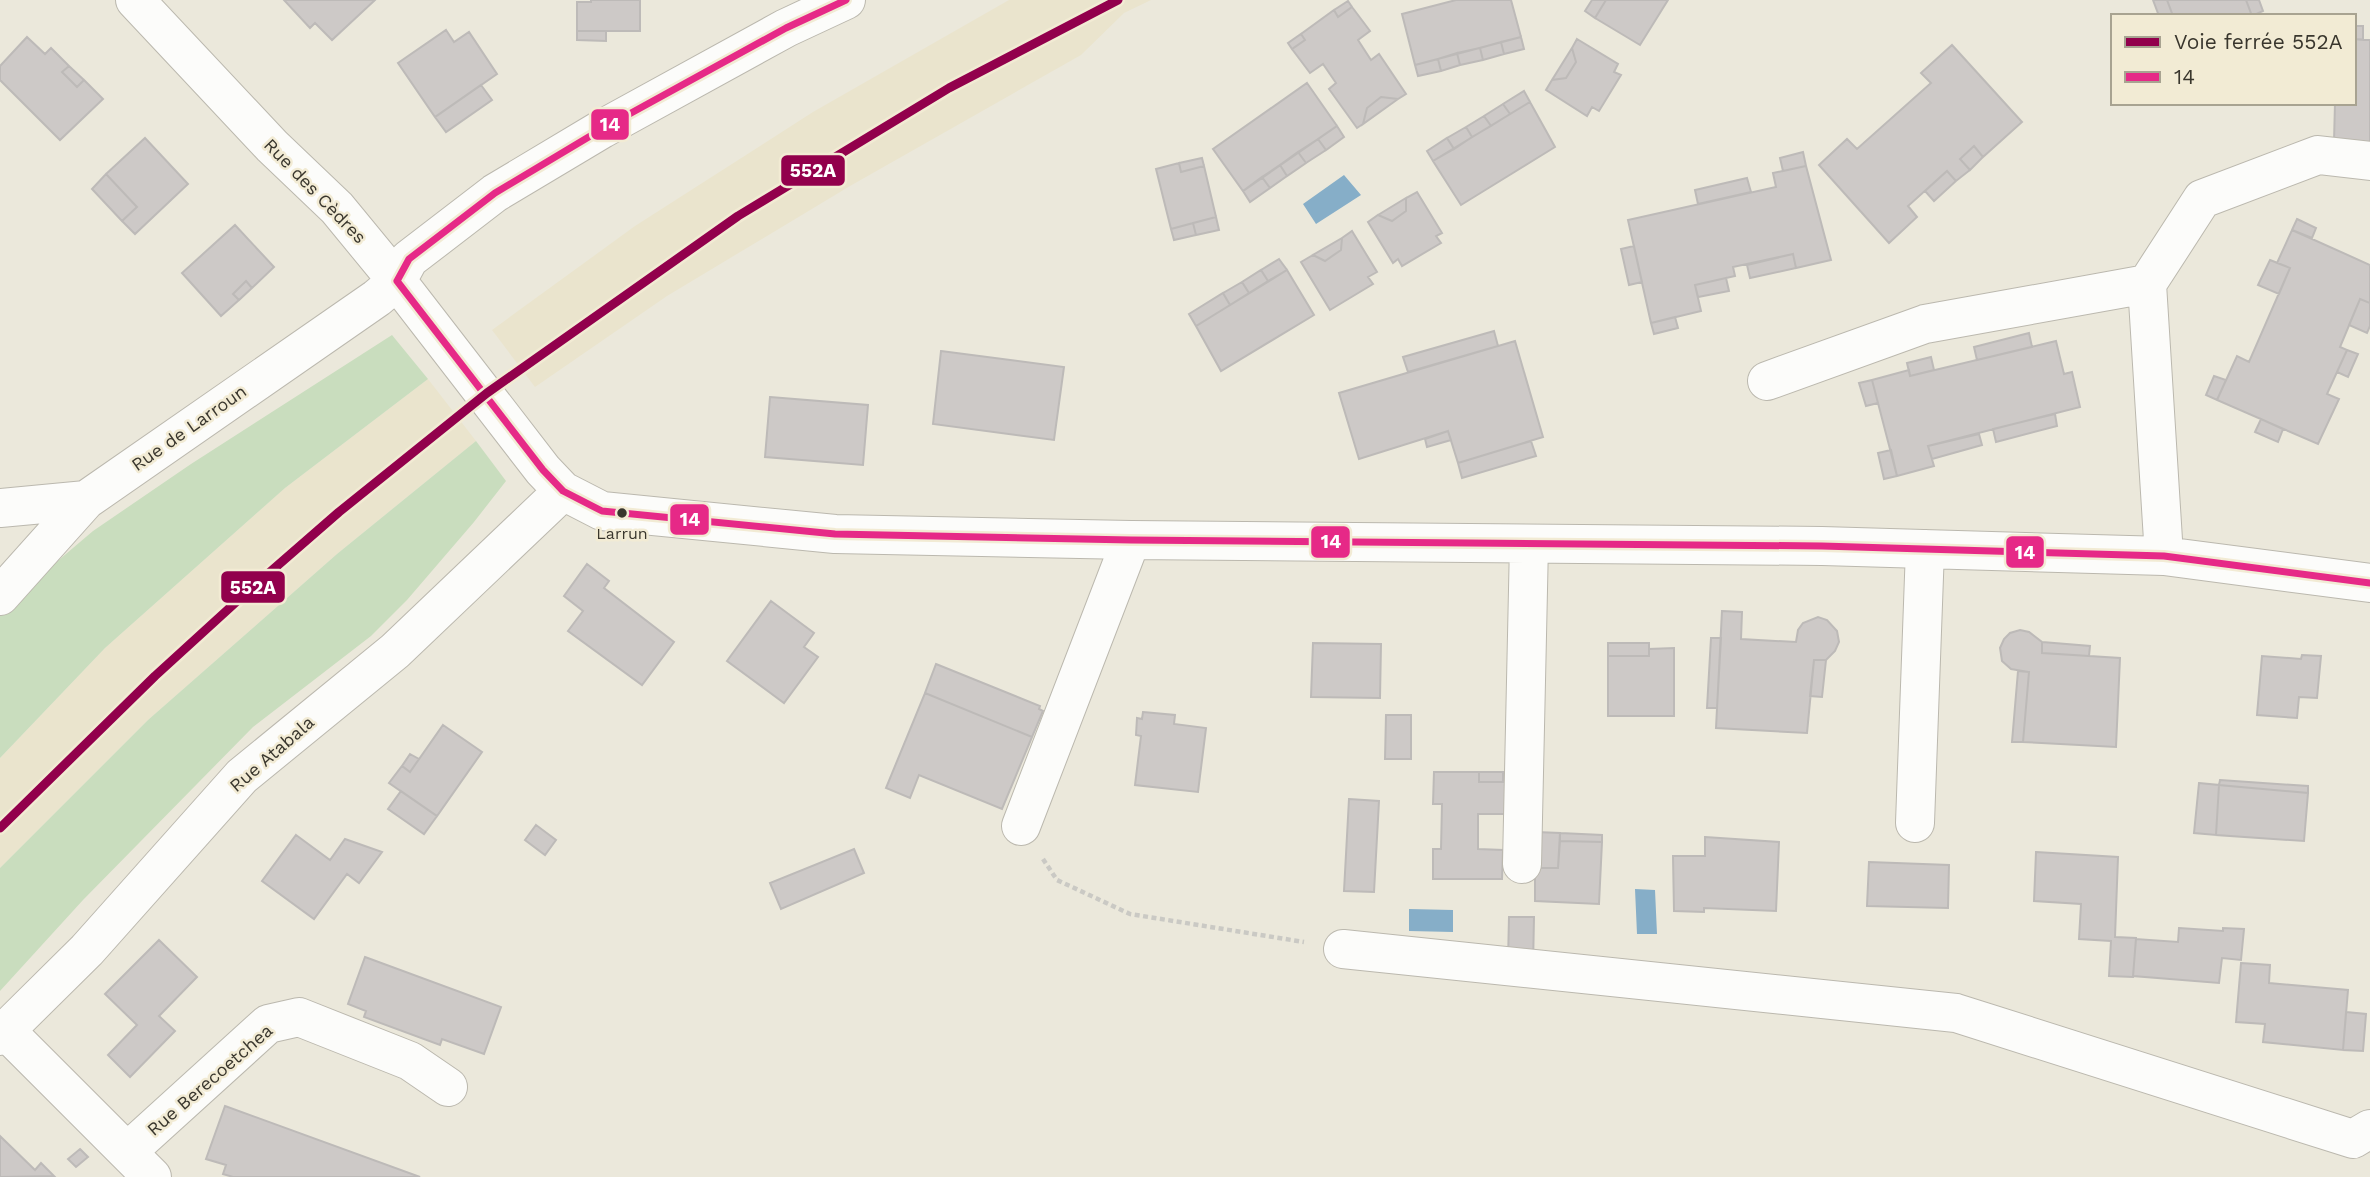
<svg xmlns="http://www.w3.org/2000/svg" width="2370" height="1177" font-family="'Work Sans',sans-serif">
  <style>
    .built { fill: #eae4cd }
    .green { fill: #c9ddbe }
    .water { fill: #86aec8 }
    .building { fill: #cdc9c7; stroke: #bdbab8; stroke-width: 2 }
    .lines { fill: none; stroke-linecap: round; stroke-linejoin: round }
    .minor-casing { stroke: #bbb8ae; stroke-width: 40 }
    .path { stroke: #cac9c4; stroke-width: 4.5; stroke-dasharray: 5 3.5; stroke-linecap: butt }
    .minor { stroke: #fcfcfa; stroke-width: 38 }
    .bus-1-casing { stroke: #f2ebd4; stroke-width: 12 }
    .bus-1 { stroke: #e62987; stroke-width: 7 }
    .rail-1-casing { stroke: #f2ebd4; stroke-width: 14 }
    .rail-1 { stroke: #92004c; stroke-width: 9 }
    .bus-dot { fill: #39362d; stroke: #f2ebd4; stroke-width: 2.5 }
    .labels { text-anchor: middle; stroke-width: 5; stroke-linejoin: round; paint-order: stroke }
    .bus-label { font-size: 16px; fill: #39362d; stroke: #f2ebd4 }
    .street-label { font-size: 18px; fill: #39362d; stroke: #f2ebd4 }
    .line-badge { stroke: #f2ebd4; stroke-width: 2.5 }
    .badge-label { font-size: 19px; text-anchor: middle; font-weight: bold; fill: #fff }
  </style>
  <rect width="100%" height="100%" fill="#ebe8db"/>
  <path class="built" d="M1009,0H1151L1124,13L1081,55L850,186L667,296L535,387L492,330L635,226L813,112Z
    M428,379L476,441L337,554L148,720L0,868V758L105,648L285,488Z"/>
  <path class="green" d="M392,335L428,379L285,488L105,648L0,758V610L93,531L191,464Z
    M476,441L506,481L474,522L407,600L371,636L253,727L83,900L0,991V868L148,720L337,554Z"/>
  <path class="water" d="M1344,175L1361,195L1316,224L1303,204Z
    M1635,889L1655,890L1657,934H1637Z
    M1409,909L1453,910V932L1409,931Z"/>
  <path class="building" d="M284,0H375L332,40L315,23L310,28Z
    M591,0H640V31H577V2H591Z
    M1456,0H1511L1521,37L1415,65L1402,14Z
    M1592,0H1606L1595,18L1585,11Z
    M1606,0H1668L1640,45L1595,18Z
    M2153,0H2167L2173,16H2159Z
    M2167,0H2246L2252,16H2173Z
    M2246,0H2259L2263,11L2252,16Z
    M1348,1L1352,7L1338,17L1334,10Z
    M1352,7L1370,31L1358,40L1371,60L1379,54L1406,94L1398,99L1381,97L1367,108L1363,124L1357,128L1329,89L1336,83L1323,64L1310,73L1292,49L1305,40L1301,34L1334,10L1338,17Z
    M2354,26H2363V40L2354,39Z
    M446,30L454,42L469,32L497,74L435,117L398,63Z
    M577,31H606V41L577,40Z
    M1301,34L1305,40L1292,49L1288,43Z
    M27,37L45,54L51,48L69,66L62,72L77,87L84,80L103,99L60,140L0,80V66Z
    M1521,37L1524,49L1504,54L1501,42Z
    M1577,39L1618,64L1614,72L1621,75L1599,111L1592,107L1587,116L1546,90L1552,80L1566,78L1576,62L1572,48Z
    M2354,39L2370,40V143L2334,142L2335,103H2354Z
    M1501,42L1504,54L1483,60L1480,48Z
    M1952,45L2022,122L1983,157L1974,146L1960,159L1970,170L1956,181L1947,171L1908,206L1917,217L1889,243L1819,165L1847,139L1857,149L1931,83L1921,73Z
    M1480,48L1483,60L1460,65L1457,53Z
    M1572,48L1576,62L1566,78L1552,80Z
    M1457,53L1460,65L1441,71L1438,59Z
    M1438,59L1441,71L1418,76L1415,65Z
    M69,66L84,80L77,87L62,72Z
    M1307,83L1337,126L1243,191L1213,149Z
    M481,85L492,100L446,132L435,117Z
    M1524,91L1530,102L1510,114L1503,104Z
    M1381,97L1398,99L1363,124L1367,108Z
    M1530,102L1555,147L1461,205L1433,161Z
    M1503,104L1510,114L1491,126L1484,116Z
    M1484,116L1491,126L1472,137L1466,127Z
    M1337,126L1344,137L1326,150L1318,139Z
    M1466,127L1472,137L1454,149L1447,138Z
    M145,138L188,184L135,234L122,221L137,207L106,174Z
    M1447,138L1454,149L1433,161L1427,151Z
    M1318,139L1326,150L1306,163L1298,152Z
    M1974,146L1983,157L1970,170L1960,159Z
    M1298,152L1306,163L1287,176L1280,165Z
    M1803,152L1806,166L1783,171L1780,158Z
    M1202,158L1204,166L1181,172L1179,163Z
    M1179,163L1181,172L1204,166L1216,217L1171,229L1156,169Z
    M1280,165L1287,176L1270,188L1262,177Z
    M1806,166L1831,260L1796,268L1793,254L1733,267L1735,276L1695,285L1701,311L1651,323L1628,220L1776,187L1773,173Z
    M1947,171L1956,181L1934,201L1925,191Z
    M106,174L137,207L122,221L92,189Z
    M1262,177L1270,188L1250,202L1243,191Z
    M1747,178L1751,192L1698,204L1695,190Z
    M1417,192L1442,233L1436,236L1441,243L1402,266L1398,259L1393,263L1368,222L1378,215L1392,221L1406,211V198Z
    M1406,198V211L1392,221L1378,215Z
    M1216,217L1219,230L1196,235L1193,223Z
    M2297,219L2316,228L2312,238L2292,230Z
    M1193,223L1196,235L1174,240L1171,229Z
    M235,225L274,267L252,288L246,281L233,294L239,300L221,316L182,273Z
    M2292,230L2370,265V303L2360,299L2340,347L2347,350L2327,394L2339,399L2318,444L2217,400L2237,356L2249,362L2290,268L2277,263Z
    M1352,231L1377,272L1368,277L1373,284L1330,310L1301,262L1313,255L1325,261L1341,250L1342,238Z
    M1342,238L1341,250L1325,261L1313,255Z
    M1634,246L1642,282L1629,285L1621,249Z
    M1793,254L1796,268L1750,278L1747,265Z
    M1279,259L1287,270L1268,281L1261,270Z
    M2270,260L2290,268L2279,294L2258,285Z
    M1261,270L1268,281L1249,293L1242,282Z
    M1287,270L1314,315L1221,371L1196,326Z
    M1726,278L1729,291L1698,297L1695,285Z
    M246,281L252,288L239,300L233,294Z
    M1242,282L1249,293L1230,305L1223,293Z
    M1223,293L1230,305L1196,326L1189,314Z
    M2360,299L2370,303V326L2367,333L2349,325Z
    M1675,317L1678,328L1654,334L1651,323Z
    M1494,331L1498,346L1408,372L1403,357Z
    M2029,333L2032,347L1977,360L1974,347Z
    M1515,341L1543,437L1458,463L1448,431L1359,459L1339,393Z
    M2056,341L2064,374L2072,372L2080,407L1928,446L1934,466L1897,476L1872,380L1909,370L1910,376Z
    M2347,350L2358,354L2348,377L2337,372Z
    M941,351L1064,367L1054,440L933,424Z
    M1931,357L1934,370L1910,376L1907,363Z
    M2214,376L2226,380L2217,400L2206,395Z
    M1872,380L1878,403L1866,406L1859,383Z
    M770,397L868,405L863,465L765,457Z
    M2055,414L2057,426L1996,442L1993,429Z
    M2261,419L2283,429L2278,442L2255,432Z
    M1448,431L1451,440L1427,447L1425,439Z
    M1979,434L1982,445L1932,459L1928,446Z
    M1531,441L1536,456L1462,478L1458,463Z
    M1891,450L1897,476L1884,479L1878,453Z
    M587,564L609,581L604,588L674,642L642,685L568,631L583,611L564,596Z
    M771,601L814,633L804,647L818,657L784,703L727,661Z
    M1722,611L1742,612L1741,639L1796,642L1798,630L1803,623L1818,617L1827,620L1837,631L1839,642L1835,651L1826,660H1814L1807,733L1716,728Z
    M2020,630L2029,632L2042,642V653L2120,658L2116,747L2023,742L2029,672L2011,669L2002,661L2000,648L2004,639L2010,633Z
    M1711,638H1721L1717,708H1707Z
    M2042,642L2090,646L2089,656L2042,653Z
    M1313,643L1381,644L1380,698L1311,697Z
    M1608,643H1649V656H1608Z
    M1674,648V716H1608V656H1649V649Z
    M2302,655L2321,656L2317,698L2299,697L2297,718L2257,715L2262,656L2301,659Z
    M1814,660H1826L1822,697L1810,696Z
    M936,664L1040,706L1039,709L1043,711L1032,737L925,693Z
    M2018,671L2029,672L2023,742H2012Z
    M925,693L1032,737L1002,809L919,775L910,798L886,788Z
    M1143,712L1175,715L1174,724L1206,728L1198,792L1135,785L1141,736L1136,735L1137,718L1142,719Z
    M1386,715H1411V759H1385Z
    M443,725L482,752L437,816L389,783L402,766L410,772Z
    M410,754L419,759L410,772L402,766Z
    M1434,772H1479V782H1509V814H1478V849L1503,850L1502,879H1433V849H1441L1442,804H1433Z
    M1479,772H1503V782H1479Z
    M2220,780L2308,786V793L2219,785Z
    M2199,783L2219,785L2216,835L2194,833Z
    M2219,785L2308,793L2304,841L2216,835Z
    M401,791L437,816L424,834L388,809Z
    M1349,799L1379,801L1374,892L1344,891Z
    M536,825L556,840L545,855L525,840Z
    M1536,832L1560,833L1558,868H1535Z
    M1560,833L1602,835V842L1560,841Z
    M296,835L330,860L345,839L382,852L359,883L347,874L314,919L262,881Z
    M1705,837L1779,842L1776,911L1704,908V912L1674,911L1673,856H1705Z
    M1560,841L1602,842L1599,904L1535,901V868H1558Z
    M854,849L864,873L781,909L770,883Z
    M2036,852L2118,857L2115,937L2136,938L2133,977L2109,976L2111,941L2079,939L2081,904L2034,901Z
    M1869,862L1949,865L1948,908L1867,906Z
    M1509,917H1534L1533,966L1508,961Z
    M2179,928L2223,931V928L2244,929L2241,960L2222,958L2219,983L2133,976L2136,939L2178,942Z
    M159,940L197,977L159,1016L175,1031L130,1077L108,1055L137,1025L105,994Z
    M365,957L501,1007L484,1054L442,1039L440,1045L364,1017L366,1011L348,1004Z
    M2241,963L2270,965L2269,983L2348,990L2343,1050L2263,1042L2265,1024L2236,1022Z
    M2346,1012L2366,1014L2363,1051L2343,1050Z
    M225,1106L420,1177H233L223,1174L226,1165L206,1159Z
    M0,1136L35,1170L41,1163L54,1176L0,1177Z
    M80,1149L88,1157L76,1167L68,1159Z"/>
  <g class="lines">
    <defs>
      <path id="minor" d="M135,0L272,146L337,208L397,281L543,470L563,491L602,511L835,534L1131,540L1822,546L2164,556L2370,583
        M1767,381L1925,324L2147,284
        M0,508L86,500
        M2164,556L2147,284L2202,199L2318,155L2370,161
        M0,596L86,500L377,298L397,281L409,259L495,193L602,129L786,28L846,0
        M1915,823L1925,549
        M1021,826L1131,540
        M1522,864L1529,544
        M1343,949L1956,1013L2353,1139L2370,1129
        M6,1031L152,1177
        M0,1036L87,950L242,776L395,651L563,491
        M127,1152L268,1024L299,1017L410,1061L448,1087"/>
    </defs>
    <use href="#minor" class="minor-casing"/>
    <path class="path" d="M1043,859L1057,880L1130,914L1304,942"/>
    <use href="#minor" class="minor"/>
    <defs>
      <path id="bus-1" d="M397,281L543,470L563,491L602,511L835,534L1131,540L1822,546L2164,556L2370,583
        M397,281L409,259L495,193L602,129L786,28L846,0"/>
    </defs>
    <use href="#bus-1" class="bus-1-casing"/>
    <use href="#bus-1" class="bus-1"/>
    <defs>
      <path id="rail-1" d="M0,828L155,676L246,593L339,512L487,393L738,216L949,88L1118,0"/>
    </defs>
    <use href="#rail-1" class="rail-1-casing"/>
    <use href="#rail-1" class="rail-1"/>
  </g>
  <circle class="bus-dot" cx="622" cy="513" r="6"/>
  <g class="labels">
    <g class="bus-label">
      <text x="622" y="539">Larrun</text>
    </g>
    <g class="street-label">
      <text transform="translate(315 191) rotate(46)" y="6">Rue des Cèdres</text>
      <text transform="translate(189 428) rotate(-35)" y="6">Rue de Larroun</text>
      <text transform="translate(272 754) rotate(-41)" y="6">Rue Atabala</text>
      <text transform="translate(210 1080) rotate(-41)" y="6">Rue Berecoetchea</text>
    </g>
  </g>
  <g class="line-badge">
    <rect x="590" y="108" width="40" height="33" rx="7" fill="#e62987"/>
    <rect x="780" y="154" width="66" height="33" rx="7" fill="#92004c"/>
    <rect x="669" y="503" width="41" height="33" rx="7" fill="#e62987"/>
    <rect x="1310" y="525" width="41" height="34" rx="7" fill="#e62987"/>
    <rect x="2005" y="535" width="40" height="34" rx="7" fill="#e62987"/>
    <rect x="220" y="570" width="66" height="34" rx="7" fill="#92004c"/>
  </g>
  <g class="badge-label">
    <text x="610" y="131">14</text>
    <text x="813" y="177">552A</text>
    <text x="690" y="526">14</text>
    <text x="1331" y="548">14</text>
    <text x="2025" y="559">14</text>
    <text x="253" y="594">552A</text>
  </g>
  <rect x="2111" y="14" width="245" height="91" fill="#f2ebd4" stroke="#a8a391" stroke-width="2"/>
  <rect x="2125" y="37" width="35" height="10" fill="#92004c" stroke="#a8a391" stroke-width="2"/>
  <text x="2174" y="49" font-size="21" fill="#39362d">Voie ferrée 552A</text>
  <rect x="2125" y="72" width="35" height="10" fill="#e62987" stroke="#a8a391" stroke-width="2"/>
  <text x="2174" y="84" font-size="21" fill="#39362d">14</text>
</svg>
